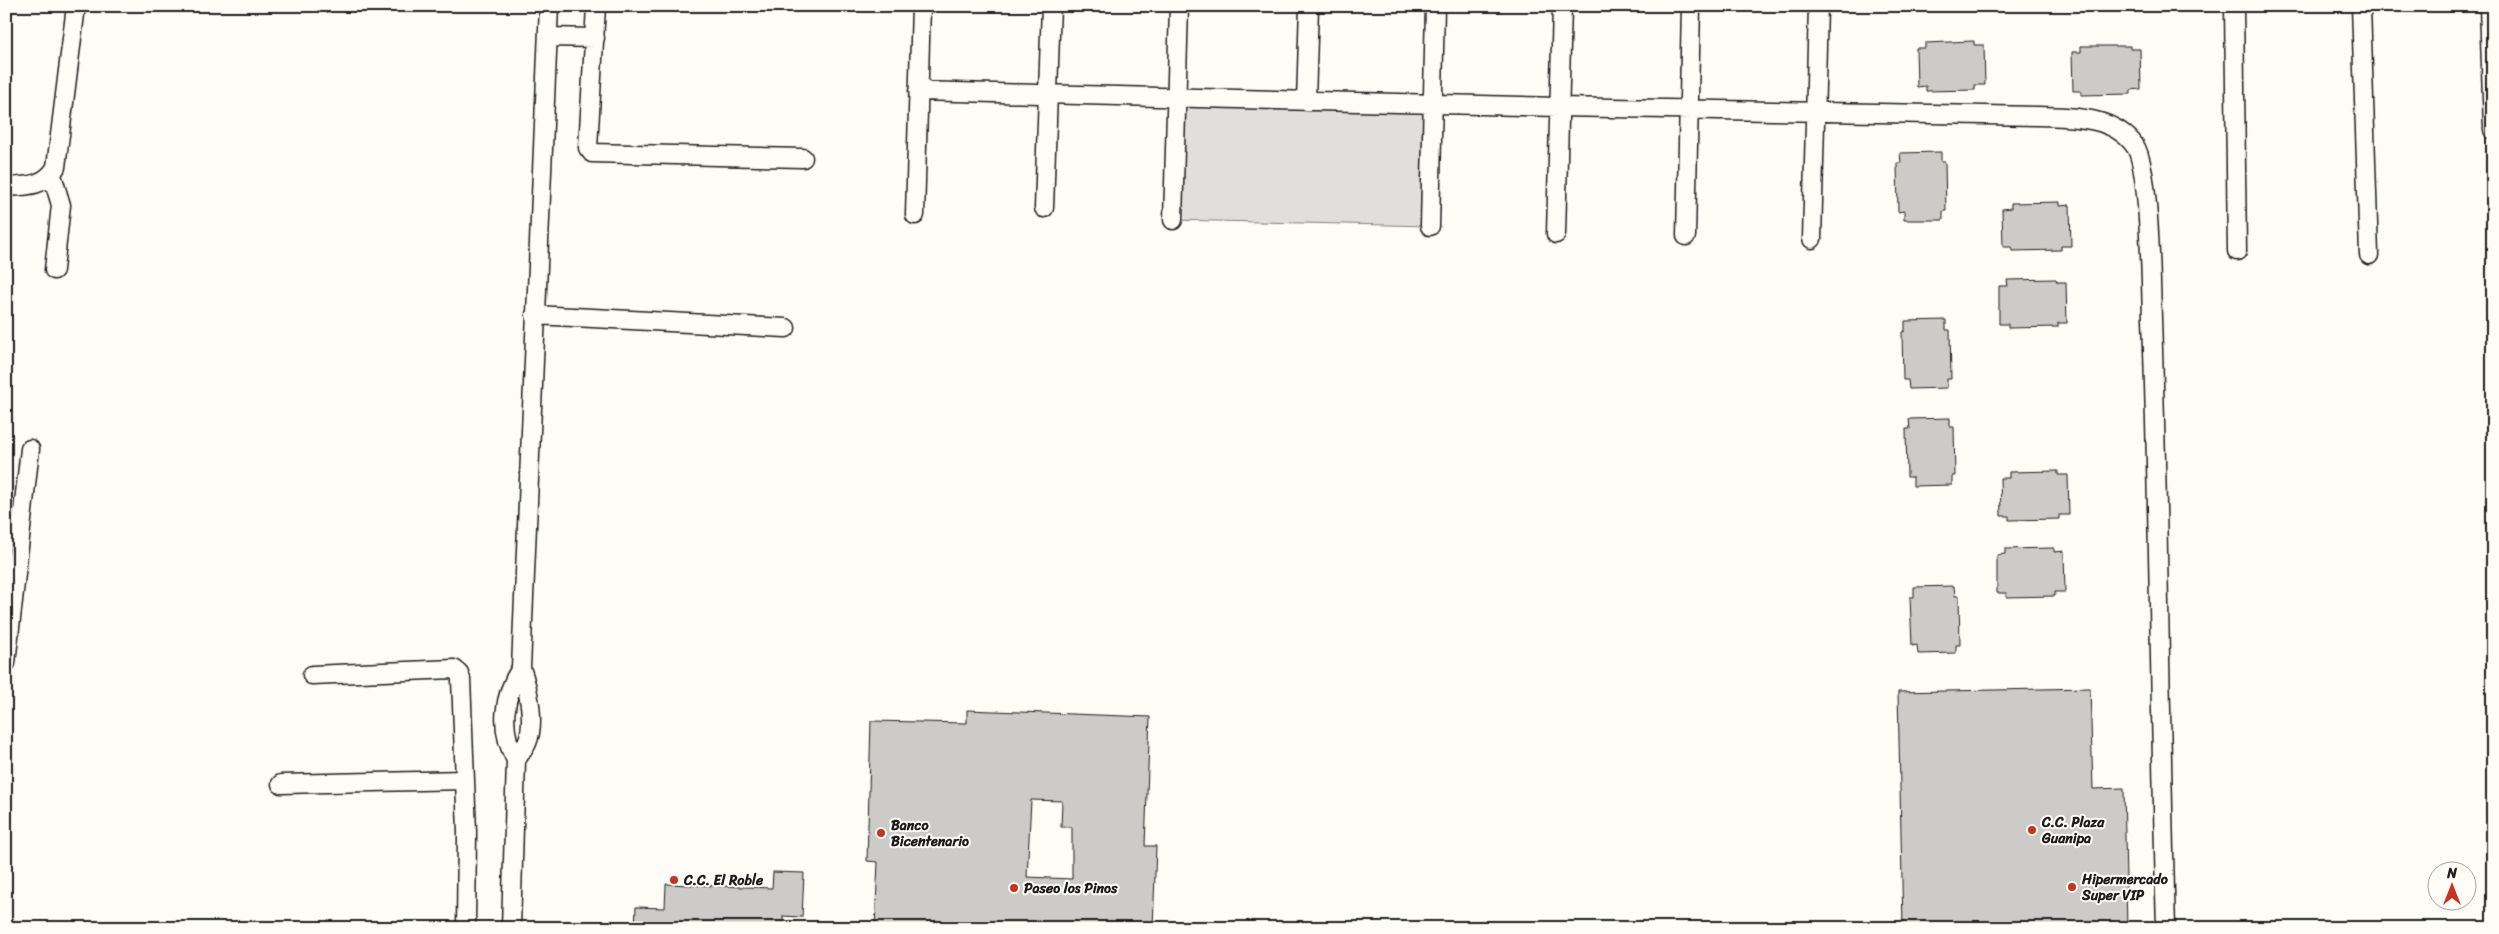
<svg xmlns="http://www.w3.org/2000/svg" width="2499" height="934" font-family="Sriracha,sans-serif">
  <style>
    .green { fill: #e0dfdb; stroke: #7e7e7c }
    .building { fill: #cccbc8; stroke: #1c1c1c; fill-rule: evenodd }
    .lines { fill: none; stroke-linecap: round; stroke-linejoin: round }
    .street-casing { stroke: #1c1c1c; stroke-width: 21 }
    .street { stroke: #fdfcf7; stroke-width: 18 }
    .poi-dot { fill: #c8321e; stroke: #fdfcf7; stroke-width: 2 }
    .labels { text-anchor: middle; stroke-width: 4; stroke-linejoin: round; paint-order: stroke }
    .poi-label { font-size: 14px; font-weight: bold; fill: #1c1c1c; stroke: #fdfcf7; text-anchor: start }
  </style>
  <rect width="100%" height="100%" fill="#fdfcf7"/>
  <filter id="ink" filterUnits="userSpaceOnUse"><feTurbulence type="fractalNoise" baseFrequency=".02" numOctaves="2"/><feDisplacementMap in="SourceGraphic" scale="10" xChannelSelector="R" yChannelSelector="G"/><feConvolveMatrix kernelMatrix="1 2 1 2 8 2 1 2 1" color-interpolation-filters="sRGB"/></filter>
  <g filter="url(#ink)">
    <path class="green" d="M1176,97L1433,103L1430,226L1173,220Z"/>
    <path class="building" d="M1974,41V45H1984L1985,85H1975V90L1926,91V86L1917,87L1916,48H1925V43Z
      M2081,46H2130V49H2140L2141,89L2131,90V94L2081,95V91H2073L2072,52H2081Z
      M1941,152V162H1945L1946,211H1943V220H1904V211L1898,212L1897,163H1901L1900,153Z
      M2060,202V206L2070,205L2071,246H2061V250L2012,251L2011,247H2003L2002,209L2011,208V203Z
      M2056,279L2057,282H2066L2067,323H2058V327L2008,328V324H1999V286H2008L2007,280Z
      M1946,320V330H1950L1951,379H1947V388L1909,389L1908,380H1903L1902,332L1905,331V321Z
      M1950,418V427H1954L1955,476H1952V485L1913,486V477H1907L1906,429H1910L1909,419Z
      M2058,471V475H2068L2069,515H2059V519L2009,520V516H2001L2000,478H2009V472Z
      M2054,548V552L2064,551L2065,592H2055V596L2006,597V593H1997V555L2005,554V549Z
      M1954,586L1955,596H1959L1960,645H1956V653L1918,654L1917,645L1912,646L1910,597H1914V587Z
      M2090,688L2093,789L2124,788L2127,928H1903L1898,692Z
      M967,710L1150,717L1145,846H1156L1153,928H875L878,862L867,861L871,721L967,723ZM1031,800L1062,801L1061,827H1072V879L1027,877Z
      M773,872L804,873L802,917L783,916V928H635L636,907L665,908L666,884L772,888Z"/>
    <g class="lines">
      <defs>
        <path id="street" d="M596,6L588,148L592,153L803,158
          M2234,6L2237,251
          M2361,6L2369,255
          M2489,6L2493,130
          M548,37L595,38
          M918,91L1559,107L2037,116C2070,117 2113,115 2135,146C2150,168 2151,287 2152,319C2159,522 2160,725 2166,928
          M1306,101L1309,6
          M52,175L61,205L54,270
          M6,187C27,186 46,186 56,167L76,6
          M1044,208L1051,6
          M915,215L921,6
          M1173,220L1179,6
          M1430,226L1435,6
          M1556,234L1562,6
          M1686,236L1691,6
          M1812,239L1818,6
          M535,315L786,328
          M6,663L30,449
          M312,675L454,669L459,673L461,679L467,832L466,928
          M516,760C519,755 524,749 527,743C536,722 528,688 521,668L549,6
          M281,784L465,780
          M511,928L516,760C499,730 503,696 521,668"/>
      </defs>
      <use href="#street" class="street-casing"/>
      <use href="#street" class="street"/>
    </g>
  </g>
  <g class="poi-dot">
    <circle cx="2032" cy="830" r="5"/>
    <circle cx="881" cy="833" r="5"/>
    <circle cx="674" cy="880" r="5"/>
    <circle cx="2072" cy="887" r="5"/>
    <circle cx="1014" cy="888" r="5"/>
  </g>
  <g class="labels">
    <g class="poi-label">
      <text x="2042" y="827">C.C. Plaza<tspan x="2042" dy="16">Guanipa</tspan></text>
      <text x="891" y="830">Banco<tspan x="891" dy="16">Bicentenario</tspan></text>
      <text x="2082" y="884">Hipermercado<tspan x="2082" dy="16">Super VIP</tspan></text>
      <text x="684" y="885">C.C. El Roble</text>
      <text x="1024" y="893">Paseo los Pinos</text>
    </g>
  </g>
  <rect width="2499" height="934" fill="none" stroke="#fdfcf7" stroke-width="25"/>
  <rect x="12" y="12" width="2474" height="909" fill="none" stroke="#1c1c1c" stroke-width="2" filter="url(#ink)"/>
  <g transform="translate(2452 886)"><circle r="24" fill="#fdfcf7" stroke="#a3a29f"/>
  <path d="M0-4L9 19L0 12L-9 19Z" fill="#c8321e"/>
  <text y="-8" font-size="14" font-weight="bold" text-anchor="middle" fill="#1c1c1c">N</text>
  </g>
</svg>
